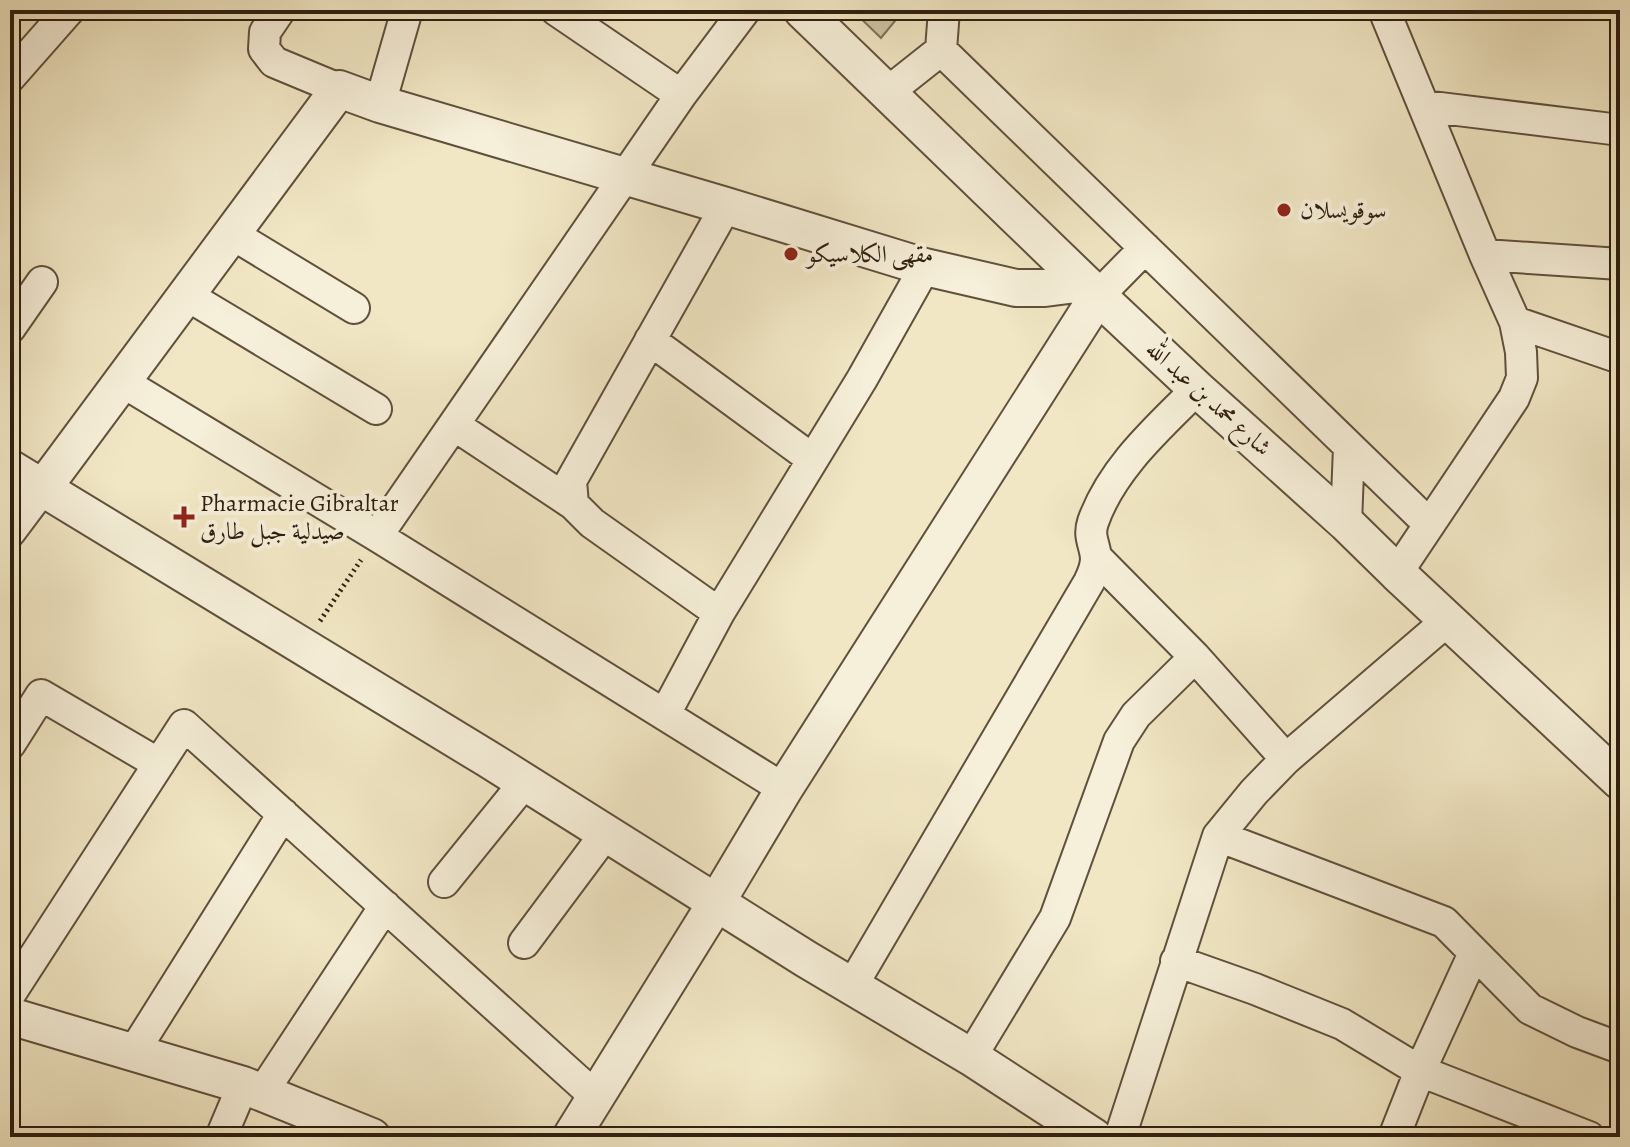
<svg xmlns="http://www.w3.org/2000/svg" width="1630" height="1147" font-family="Alegreya,Amiri,serif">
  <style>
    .grass { fill: url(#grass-tufts); stroke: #80725a; stroke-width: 2 }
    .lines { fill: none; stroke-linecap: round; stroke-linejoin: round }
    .minor-casing { stroke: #60503c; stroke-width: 34 }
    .tertiary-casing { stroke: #60503c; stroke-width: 40 }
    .path { stroke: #2f1e0f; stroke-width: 5; stroke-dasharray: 2 4; stroke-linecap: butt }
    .minor { stroke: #f6efd9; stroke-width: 30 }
    .tertiary { stroke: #f6efd9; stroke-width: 36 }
    .poi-dot { fill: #8f2418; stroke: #f6efd9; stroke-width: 3 }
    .labels { text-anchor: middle; stroke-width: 8; stroke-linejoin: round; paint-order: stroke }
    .poi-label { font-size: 24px; fill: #2f1e0f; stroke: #f6efd9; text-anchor: start }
    .street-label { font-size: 24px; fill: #2f1e0f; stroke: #f6efd9 }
  </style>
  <defs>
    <pattern id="grass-tufts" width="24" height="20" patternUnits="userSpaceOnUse" patternTransform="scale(2)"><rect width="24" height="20" fill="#d0c5a5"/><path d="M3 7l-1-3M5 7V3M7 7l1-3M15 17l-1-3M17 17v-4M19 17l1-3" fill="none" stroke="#b3a98d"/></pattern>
  </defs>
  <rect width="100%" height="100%" fill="#f1e7c4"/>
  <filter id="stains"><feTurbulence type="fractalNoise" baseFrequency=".0025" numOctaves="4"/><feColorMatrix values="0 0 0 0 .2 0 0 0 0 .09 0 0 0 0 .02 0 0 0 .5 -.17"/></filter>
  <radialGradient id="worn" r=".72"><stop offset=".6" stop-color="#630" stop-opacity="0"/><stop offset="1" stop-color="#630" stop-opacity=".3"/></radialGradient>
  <path class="grass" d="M852,10H904L881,38Z"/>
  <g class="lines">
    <defs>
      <path id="minor" d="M280,10L265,32L264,49L274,62L339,89
        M556,10L681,95
        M944,10L941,50L1429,524
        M1384,10L1485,255L1515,322L1521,352L1522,378L1514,398L1397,573
        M10,77L69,10
        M888,92L941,50
        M380,104L407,10
        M1424,106L1620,130
        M232,234L354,308
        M1485,255L1620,264
        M188,296L376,409
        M1098,296L1145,248
        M1515,322L1620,358
        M10,328L42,282
        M650,340L812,459
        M121,381L377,536L784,789
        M454,425L573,504
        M1346,523L1349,447
        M10,532L43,488
        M377,536L681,95L745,10
        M1096,557L1195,657L1286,759
        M719,613L592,523L573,504L571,481L726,206
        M665,714L719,613L862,379L925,267
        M10,744L41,695L159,764
        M1218,836L1444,922L1530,1009L1577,1032L1620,1048
        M444,882L525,782
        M524,943L606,833
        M1176,961L1255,989L1342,1024L1420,1071L1589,1137
        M852,986L1089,582C1093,574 1096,567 1096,558C1095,544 1088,537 1093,522C1112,468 1158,428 1197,389
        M10,994L184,725L596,1097
        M133,1053L283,814
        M971,1057L1055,918L1119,741L1136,715L1195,657
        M262,1093L385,906
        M221,1137L243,1085
        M1120,1137L1218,836L1254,792L1286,759L1448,620
        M1394,1137L1420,1071L1474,953"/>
      <path id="tertiary" d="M802,10L1098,296L1197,389L1346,523L1397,573L1620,781
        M10,468L488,759L806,959L971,1057L1094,1137
        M43,488L339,89L380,104L726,206L925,267L1016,288H1045L1084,283
        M10,1016L243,1085L372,1137
        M571,1137L716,903L784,789L1098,296"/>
    </defs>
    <use href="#minor" class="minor-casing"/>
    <use href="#tertiary" class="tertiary-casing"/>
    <path class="path" d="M320,621L361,560"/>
    <use href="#minor" class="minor"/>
    <use href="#tertiary" class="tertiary"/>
  </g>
  <g class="poi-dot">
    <circle cx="1284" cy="210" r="8"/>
    <circle cx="791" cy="254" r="8"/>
    <path d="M180 505h8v8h8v8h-8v8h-8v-8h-8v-8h8z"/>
  </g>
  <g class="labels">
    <g class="poi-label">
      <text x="1300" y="218">سوقويسلان</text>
      <text x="807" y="262">مقهى الكلاسيكو</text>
      <text x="200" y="511">Pharmacie Gibraltar<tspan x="200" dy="28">صيدلية جبل طارق</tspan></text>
    </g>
    <g class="street-label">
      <text transform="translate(1209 398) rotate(42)" y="8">شارع محمد بن عبد الله</text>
    </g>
  </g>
  <rect width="1630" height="1147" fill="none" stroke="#f1e7c4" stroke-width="40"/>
  <rect x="12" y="12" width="1606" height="1123" fill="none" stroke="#2f1e0f" stroke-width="4"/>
  <rect x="20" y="20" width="1590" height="1107" fill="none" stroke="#2f1e0f" stroke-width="2"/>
  <rect width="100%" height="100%" filter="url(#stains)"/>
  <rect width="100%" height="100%" fill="url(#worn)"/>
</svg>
